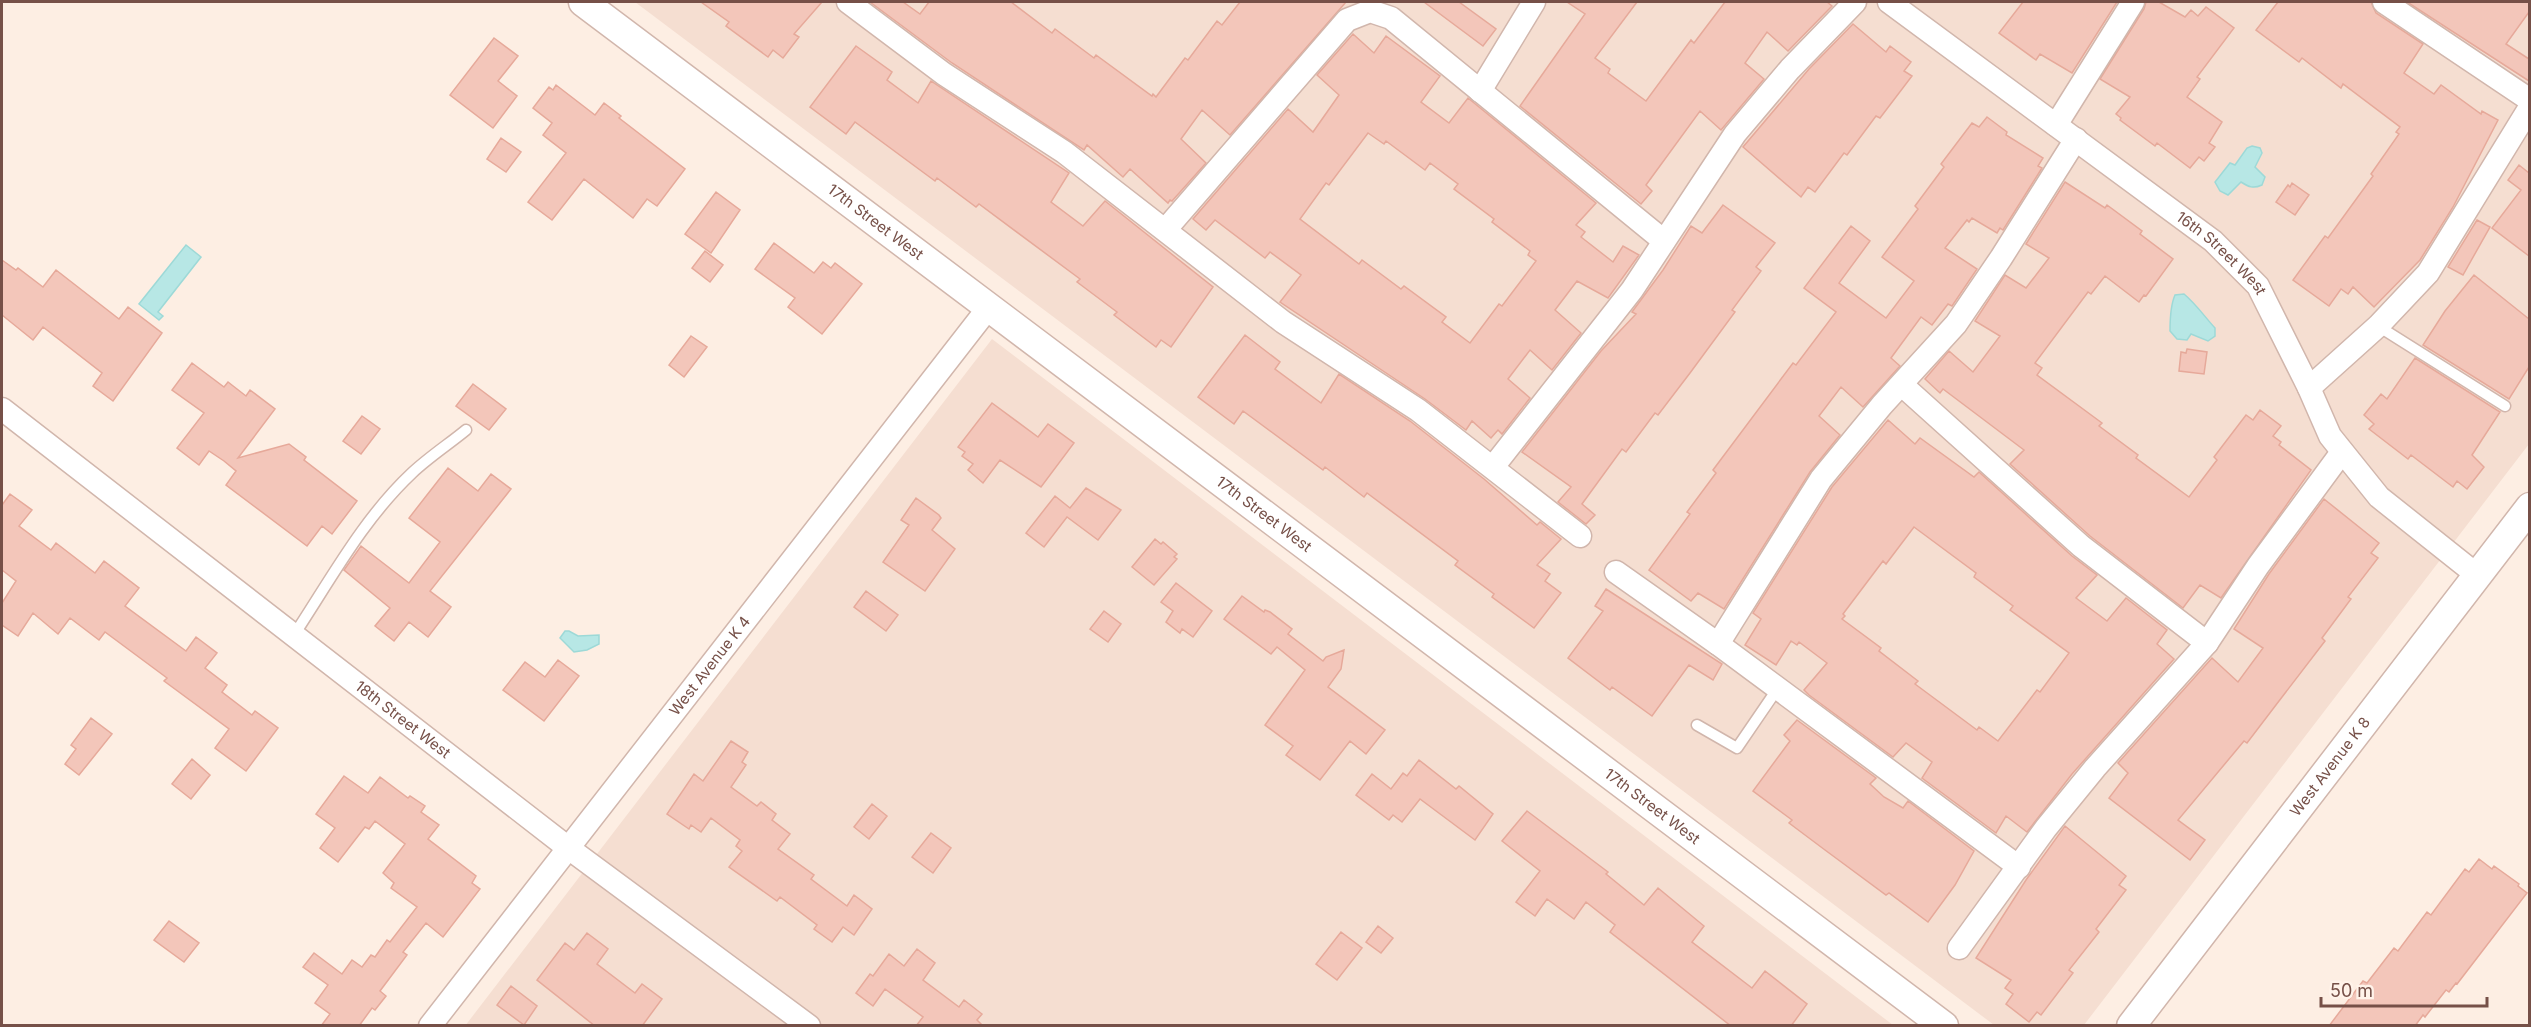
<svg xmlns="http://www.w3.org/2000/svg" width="2531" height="1027" font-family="Inter,sans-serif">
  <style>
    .residential { fill: #f5ded1 }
    .water { fill: #b7e7e5; stroke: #9dd9d7; stroke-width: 1.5 }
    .building { fill: #f3c6ba; stroke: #e6a99a; stroke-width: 1.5; fill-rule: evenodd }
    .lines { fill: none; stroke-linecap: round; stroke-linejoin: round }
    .service-casing { stroke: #d1b6ac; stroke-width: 13 }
    .minor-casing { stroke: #d1b6ac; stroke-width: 25 }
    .tertiary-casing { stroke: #d1b6ac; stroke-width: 31 }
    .service { stroke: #fff; stroke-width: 10 }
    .minor { stroke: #fff; stroke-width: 22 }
    .tertiary { stroke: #fff; stroke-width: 28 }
    .labels { text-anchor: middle; stroke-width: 4.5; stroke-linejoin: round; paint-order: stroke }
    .street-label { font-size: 15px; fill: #765048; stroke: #fff3ea }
  </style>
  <rect width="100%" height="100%" fill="#fdeee3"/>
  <path class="residential" d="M635,2H2529V444L2084,1025H1994Z
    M992,339L1893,1025L465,1026Z"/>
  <path class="water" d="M2252,146L2260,148L2262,153L2255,167L2265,177L2262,185C2253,189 2249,187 2241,182L2228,195L2220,191L2215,182L2230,163L2235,165L2247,148Z
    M186,245L201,257L158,312L163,316L159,320L139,304Z
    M2184,294C2196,304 2204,316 2215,328V336L2208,341L2191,334L2187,340L2177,339L2170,331C2170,321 2171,304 2175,295Z
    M565,631H569L578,636L599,635V644L587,650L574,652L560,638Z"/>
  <path class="building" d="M701,2H822L794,34L799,37L783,58L773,50L768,57L726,26L729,22Z
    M870,2H903L920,14L929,2H1011L1052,33L1055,29L1094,58L1096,55L1152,96L1153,94L1156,97L1185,58L1188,60L1217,21L1222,25L1240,2H1346L1230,135L1202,110L1181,139L1206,163L1172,201L1170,200L1168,203L1130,169L1123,177L1087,145L1084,150L952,63Z
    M1424,2H1459L1496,29L1483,46Z
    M1567,2H1637L1595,58L1610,69L1608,73L1646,101L1691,40L1694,43L1725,2H1827L1832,6L1788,51L1767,32L1745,63L1764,79L1721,130L1700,111L1646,185L1652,191L1641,204L1520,106L1585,14Z
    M2023,2H2117L2072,73L2040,54L2036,60L1999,33Z
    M2146,2H2159L2185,17L2191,10L2198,16L2206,7L2234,28L2197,77L2200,79L2187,97L2222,122L2209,143L2215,147L2204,161L2199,157L2190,168L2157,143L2155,146L2120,120L2121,118L2116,114L2130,97L2100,79L2144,9Z
    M2278,2H2371L2376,13L2423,44L2404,73L2434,94L2441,85L2481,114L2482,111L2498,120L2453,207L2420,260L2374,307L2353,287L2348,294L2341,289L2329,306L2293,280L2325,236L2328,238L2373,176L2371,174L2399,134L2396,132L2400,127L2343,84L2341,88L2302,58L2299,62L2256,30Z
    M2407,2H2529V12L2506,44L2529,59V81Z
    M1853,24L1886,52L1890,46L1911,62L1904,71L1912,76L1880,118L1876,116L1847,155L1844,153L1815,192L1808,187L1801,197L1743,147L1809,69Z
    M1353,34L1374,53L1386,36L1440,76L1421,102L1449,123L1468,98L1596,203L1576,225L1585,232L1581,237L1613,262L1623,246L1639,255L1608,298L1577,281L1555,310L1581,333L1552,370L1530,350L1508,379L1530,398L1502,434L1498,430L1491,438L1472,421L1466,430L1425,399L1280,302L1301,275L1270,252L1265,258L1215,220L1206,230L1193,219L1288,109L1313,132L1339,95L1317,75ZM1368,133L1384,144L1386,141L1425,170L1430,163L1458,184L1454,189L1494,219L1492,222L1530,251L1528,255L1536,261L1502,306L1499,304L1470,343L1442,322L1446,317L1404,286L1401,289L1362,260L1359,264L1300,219L1326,183L1329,185Z
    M494,38L518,56L498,81L517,96L493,128L450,95Z
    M856,46L892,72L887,80L918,103L931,81L1069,173L1051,202L1083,226L1105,201L1213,287L1171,347L1161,340L1156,347L1114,315L1117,312L1077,282L1080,279L979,204L976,207L937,178L935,181L855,122L846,134L810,107Z
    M556,85L595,115L604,103L621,116L619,118L685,169L657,206L647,199L633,218L584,179L552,220L528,202L566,153L543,135L552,123L533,108L549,87L553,90Z
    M1987,117L2007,132L2006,135L2043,158L2038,166L2042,168L2003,230L2000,228L1997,233L1972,218L1969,222L1967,220L1945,248L1977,269L1952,306L1948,304L1932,325L1921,317L1891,358L1900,366L1863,407L1841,387L1819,416L1840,435L1810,472L1724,609L1698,593L1691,601L1649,570L1690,514L1687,512L1716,473L1713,470L1793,363L1796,365L1836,312L1804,288L1851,226L1870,241L1839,283L1886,318L1914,281L1882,257L1918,209L1915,206L1944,167L1941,164L1972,123L1979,127Z
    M501,138L521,152L506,172L487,159Z
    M2519,165L2529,173V256L2492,228L2521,190L2508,180Z
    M2065,182L2105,208L2107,205L2142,231L2140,234L2173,259L2146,296L2144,295L2139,302L2105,276L2091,294L2088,292L2035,363L2042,368L2037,375L2102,423L2099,426L2138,455L2136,458L2189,497L2217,460L2214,457L2246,415L2253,420L2260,410L2281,426L2273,436L2281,442L2279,445L2311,470L2221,598L2200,585L2183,608L2090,536L2010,464L2024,450L1943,389L1940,393L1925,379L1949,351L1973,372L2000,336L1975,321L2005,275L2026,288L2049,258L2026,244Z
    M2292,183L2309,195L2295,215L2276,202L2288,185L2290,187Z
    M716,192L740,210L711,253L685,234Z
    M1723,205L1775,243L1756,267L1761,271L1732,310L1735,312L1690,373L1658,415L1655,413L1626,452L1622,449L1582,504L1595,515L1586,524L1558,502L1571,487L1522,452L1601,351L1636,314L1632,312L1663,270L1691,226L1702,233Z
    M2477,220L2490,227L2463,275L2448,267Z
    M774,243L814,273L823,262L831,268L835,263L862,284L822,334L788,307L795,298L755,269Z
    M705,251L723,265L710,282L692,268Z
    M2,260L16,270L18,268L43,287L56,270L119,319L128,307L162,333L113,401L93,386L102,373L43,327L33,340L2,315Z
    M2474,275L2529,319V367L2509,399L2423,345L2445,311Z
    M1245,335L1280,362L1275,369L1321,403L1339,374L1410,421L1484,479L1537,525L1540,522L1561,539L1537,565L1550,574L1545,581L1561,593L1534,628L1492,597L1494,594L1455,565L1458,561L1367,493L1364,497L1325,467L1323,470L1243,411L1234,424L1198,397Z
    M691,336L707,347L684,377L669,365Z
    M2187,349L2207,352L2204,374L2179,371L2181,352L2186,353Z
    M2415,358L2500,412L2472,455L2484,467L2467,489L2457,481L2453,487L2411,455L2408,459L2369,429L2374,424L2364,415L2381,394L2387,399Z
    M192,363L224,387L228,382L246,396L250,390L275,409L238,458L289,444L306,457L304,460L357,501L332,534L322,526L307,546L226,485L236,471L224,461L209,451L199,465L177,448L204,413L172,390Z
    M473,384L506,409L489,430L456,406Z
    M992,403L1038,437L1048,424L1074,443L1041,487L1000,460L983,483L968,470L973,464L962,456L965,452L958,447Z
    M362,416L380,429L361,454L343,441Z
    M1888,420L1915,444L1920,438L1974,477L1979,472L2072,556L2097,575L2076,598L2107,621L2126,598L2167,630L2157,644L2174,659L2072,774L2027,832L2006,816L1996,833L1922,778L1932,762L1906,743L1893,757L1809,695L1804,690L1827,663L1799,642L1797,645L1791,641L1776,665L1745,645L1761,619L1753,613L1832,487ZM1914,527L1976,573L1974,577L2013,606L2010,610L2069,653L2040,692L2037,690L1998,741L1979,727L1977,730L1915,684L1918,681L1879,651L1881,648L1842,619L1845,616L1843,614L1883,561L1886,564Z
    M448,468L478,491L491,474L511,489L430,591L451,607L428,637L409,622L394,641L375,626L390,608L344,570L361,546L409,583L440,542L409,518Z
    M1086,488L1121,510L1098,540L1067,517L1044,547L1026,533L1055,496L1070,508Z
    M10,494L32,510L19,526L51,550L56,543L95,573L104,561L139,588L125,606L186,651L196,637L217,653L205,668L227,685L222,692L252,715L255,711L278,728L246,771L215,748L229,729L164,681L167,678L105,632L99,640L70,618L58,634L33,613L18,636L2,625V603L16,581L2,570V505Z
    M916,498L939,515L941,518L932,530L955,549L925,591L883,562L909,525L901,520Z
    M2324,499L2379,543L2371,553L2378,558L2348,597L2351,599L2322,638L2325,641L2279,701L2247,743L2244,741L2178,820L2205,840L2190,860L2109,798L2128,773L2118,763L2212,658L2238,682L2263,648L2234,629L2269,574Z
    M1155,539L1161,544L1163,542L1177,554L1174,557L1177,559L1154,585L1132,567Z
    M1176,583L1212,611L1193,637L1182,629L1180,633L1166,622L1173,611L1161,602Z
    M1606,589L1722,664L1713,680L1689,665L1652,716L1612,687L1610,690L1568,658L1603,611L1595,606Z
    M866,591L898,615L886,631L854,607Z
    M1242,596L1264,612L1265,610L1270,612L1292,629L1288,634L1323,661L1326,657L1344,650L1341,669L1328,687L1385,730L1366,754L1350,741L1320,780L1286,755L1293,746L1265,725L1305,670L1277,647L1271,654L1224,619Z
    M1104,611L1121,624L1108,642L1090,629Z
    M558,660L579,676L544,721L503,690L525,662L545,677Z
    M91,718L112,734L79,775L65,764L76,749L71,745Z
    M1797,720L1876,778L1870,784L1884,797L1903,808L1908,801L1974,851L1955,885L1928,922L1889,893L1886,895L1825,850L1789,823L1792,820L1753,791L1790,741L1784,735Z
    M731,741L748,752L742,762L746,765L731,787L757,806L761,802L776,814L772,820L790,834L778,849L814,875L811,879L847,906L854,895L872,909L854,935L843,927L832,942L814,929L817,925L780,897L777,901L729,867L742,851L736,846L740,840L711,818L701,832L691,825L689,829L667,814L694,774L703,781Z
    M192,759L210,775L191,799L172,784Z
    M1419,760L1456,789L1459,786L1493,814L1475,840L1420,799L1402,822L1393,815L1389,820L1356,795L1372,774L1391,789L1403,773L1407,776Z
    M344,776L368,793L380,777L408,798L410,796L425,806L421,812L439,825L428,839L476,876L472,883L480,889L443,937L426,923L403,952L407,955L380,991L386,996L375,1010L372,1008L359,1026H321L330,1014L315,1003L328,985L303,967L314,953L342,974L352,960L362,967L371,955L375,957L387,940L390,942L417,907L391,888L394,883L383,873L405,844L375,821L369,829L365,827L338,862L320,848L335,828L316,814Z
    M872,804L887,816L869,839L854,827Z
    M1527,811L1608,872L1606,874L1644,905L1658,888L1704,926L1692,942L1752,988L1765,971L1807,1004L1791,1026H1731L1610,932L1615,925L1586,902L1574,919L1547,899L1535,916L1516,902L1540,871L1502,841Z
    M2065,826L2126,876L2119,885L2126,890L2096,929L2099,932L2069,970L2073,973L2041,1015L2037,1012L2029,1022L2006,1004L2013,994L2005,988L2011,980L1976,958L2026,880Z
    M931,833L951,848L933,873L912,857Z
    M2479,859L2492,869L2494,866L2519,884L2518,886L2527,893L2457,984L2456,983L2449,992L2446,990L2425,1017L2423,1015L2415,1026H2329L2363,981L2367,983L2394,948L2398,951L2427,912L2431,915L2465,869L2469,872Z
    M169,921L199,943L184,962L154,940Z
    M1378,926L1393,938L1381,953L1366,942Z
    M1341,932L1362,948L1337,980L1316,964Z
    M587,933L608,949L597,964L635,993L642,984L662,999L642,1026H595L537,980L565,943L574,950Z
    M917,949L935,963L923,980L959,1007L964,1000L982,1014L977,1020L983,1026H916L923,1017L885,989L873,1006L856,993L870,974L873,976L889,954L904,966Z
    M511,986L537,1006L524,1025L497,1005Z"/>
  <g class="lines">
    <defs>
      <path id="service" d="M2378,326L2505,406
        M294,635C331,579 363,519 412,473C429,457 449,444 466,430
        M1697,725L1737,748L1778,688"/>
      <g id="minor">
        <path d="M848,2L944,74L1064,152L1283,322L1418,410L1580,536"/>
        <path id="s1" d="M1889,2L2213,241L2258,286L2309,388L2330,436L2379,497L2477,575"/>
        <path d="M2384,2L2530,100"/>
        <path d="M1480,91L1534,2"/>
        <path d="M2056,125L2133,2"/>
        <path d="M1166,229L1347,20L1370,11L1391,18L1664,241"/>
        <path d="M1902,385L2081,546L2207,643"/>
        <path d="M2309,388L2378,326L2428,273L2530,107"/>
        <path id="s2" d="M2,409L567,847L809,1026"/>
        <path d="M1493,467L1632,290L1735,134L1790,69L1855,2"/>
        <path d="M1616,572L1718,644L2019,867"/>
        <path d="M1718,644L1821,479L1882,405L1956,324L2001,258L2076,139"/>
        <path d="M1959,948L2046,828L2095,768L2207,643L2258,566L2342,452"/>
        <path id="s3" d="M430,1026L989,307"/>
      </g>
      <g id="tertiary">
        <path id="s4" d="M583,2L1944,1026"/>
        <path id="s5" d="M2131,1026L2530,507"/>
      </g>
    </defs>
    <use href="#service" class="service-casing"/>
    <use href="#minor" class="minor-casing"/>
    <use href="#tertiary" class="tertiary-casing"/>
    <use href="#service" class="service"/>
    <use href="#minor" class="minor"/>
    <use href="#tertiary" class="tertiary"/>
  </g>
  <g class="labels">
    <g class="street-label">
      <text dy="5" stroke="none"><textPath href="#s4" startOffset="366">17th Street West</textPath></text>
      <text dy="5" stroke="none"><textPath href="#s1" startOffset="417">16th Street West</textPath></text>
      <text dy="5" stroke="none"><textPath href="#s4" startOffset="852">17th Street West</textPath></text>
      <text dy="5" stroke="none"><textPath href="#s3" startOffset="456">West Avenue K 4</textPath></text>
      <text dy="5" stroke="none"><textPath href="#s2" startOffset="507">18th Street West</textPath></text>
      <text dy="5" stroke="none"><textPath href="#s5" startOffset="327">West Avenue K 8</textPath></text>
      <text dy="5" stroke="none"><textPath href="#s4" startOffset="1338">17th Street West</textPath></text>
    </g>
  </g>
  <rect width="2531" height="1027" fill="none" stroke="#765048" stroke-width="6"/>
  <path d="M2321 997v9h166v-9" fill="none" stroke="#765048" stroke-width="3"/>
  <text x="2330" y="997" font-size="18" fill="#765048" stroke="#fff3ea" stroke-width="4.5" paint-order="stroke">50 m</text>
</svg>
